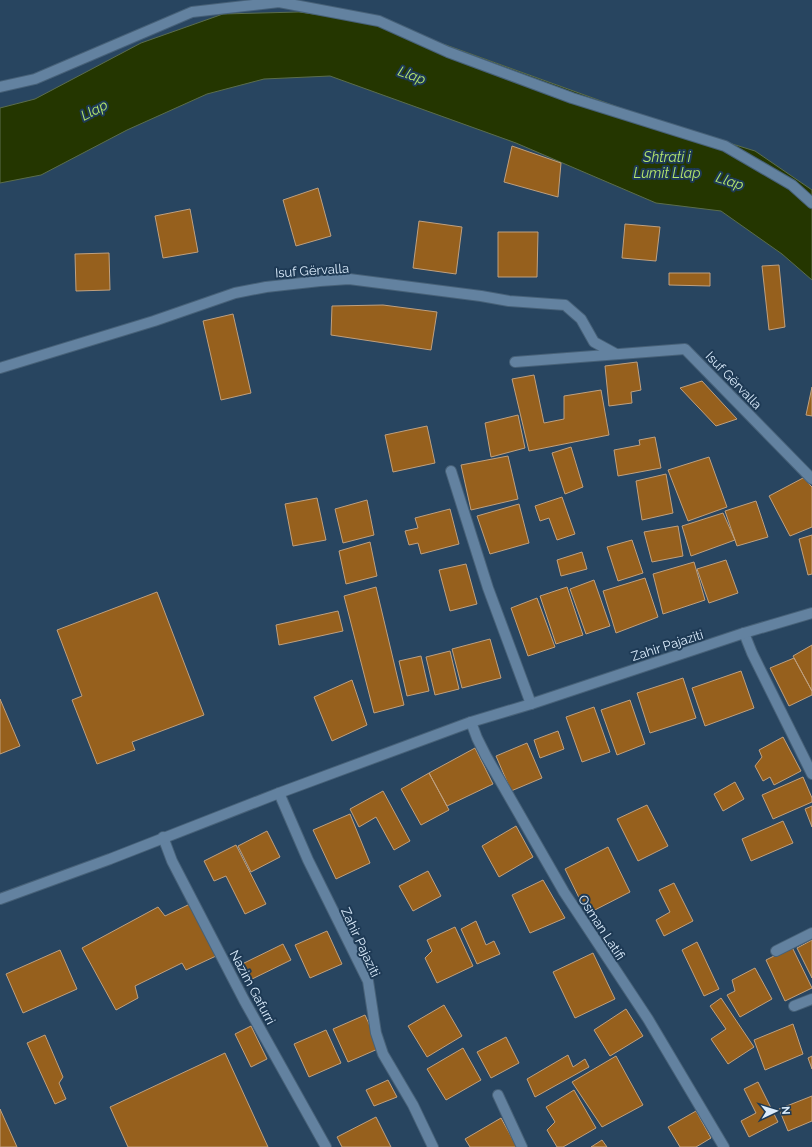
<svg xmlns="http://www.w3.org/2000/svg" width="812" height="1147" font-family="Raleway,sans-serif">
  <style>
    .water { fill: #243600; stroke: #5b6d4c }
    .building { fill: #96601d; stroke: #bfa07f }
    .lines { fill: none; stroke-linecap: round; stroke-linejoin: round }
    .street-casing { stroke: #476178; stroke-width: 12 }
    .secondary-casing { stroke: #476178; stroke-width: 12 }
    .street { stroke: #6382a0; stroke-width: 10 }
    .secondary { stroke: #6382a0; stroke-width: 10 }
    .labels { text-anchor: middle; stroke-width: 4; stroke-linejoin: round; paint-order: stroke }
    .street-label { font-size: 13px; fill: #dbecfc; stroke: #1e3a55 }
    .water-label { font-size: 14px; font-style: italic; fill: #b7e96d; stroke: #1e3a55 }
  </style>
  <rect width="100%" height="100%" fill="#284560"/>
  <path class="water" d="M299,12L372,22L446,45L651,119L755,151L812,190V280L782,254L721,211L656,203L516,143L330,76L264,79L207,94L127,130L41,175L0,183V108L35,99L141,43L223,14Z"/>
  <path class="building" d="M512,146L561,163L558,197L504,182Z
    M318,188L331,236L296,246L283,200Z
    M190,209L198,252L163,258L155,216Z
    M419,221L462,227L456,274L413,268Z
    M625,224L660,227L656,261L622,258Z
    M498,232H538L537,277H498Z
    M109,253L110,290L76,291L75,254Z
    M779,265L785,327L769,330L762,266Z
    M669,273H710V286L669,285Z
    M383,305L437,312L431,350L331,335L332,306Z
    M233,314L251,393L221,400L203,321Z
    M637,362L641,390L631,392L632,403L609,406L605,366Z
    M534,375L544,423L564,419V396L601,390L609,435L529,451L512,379Z
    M702,381L737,419L716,426L680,388Z
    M812,387V416L806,415Z
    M518,415L525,448L491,457L485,423Z
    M427,426L435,463L393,472L385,435Z
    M655,437L661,468L618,476L614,450L640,445L639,440Z
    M571,447L583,487L565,494L552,453Z
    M508,456L518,499L471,510L461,465Z
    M709,457L727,507L688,521L668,470Z
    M666,474L673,513L642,520L636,481Z
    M803,478L812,487V527L790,536L769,496Z
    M562,497L575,534L557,540L549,518L540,521L535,506Z
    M317,498L326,540L293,546L285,504Z
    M367,500L374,535L343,543L335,509Z
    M756,501L768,537L737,546L725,511Z
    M519,504L529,543L490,554L477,516Z
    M450,509L459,544L421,554L418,543L409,545L405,531L418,528L415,518Z
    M723,513L735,540L691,556L682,526Z
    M678,526L683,556L652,562L644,532Z
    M812,535V574L808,575L799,539Z
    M632,540L643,573L618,581L607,547Z
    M370,542L377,576L346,584L339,551Z
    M582,552L587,569L561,576L557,560Z
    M726,560L738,593L709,603L697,569Z
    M694,562L705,600L663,614L653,574Z
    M466,564L477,604L450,611L439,570Z
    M645,578L658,617L616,633L603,591Z
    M594,580L610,626L586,634L570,589Z
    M376,587L404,705L374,713L344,596Z
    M567,587L583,635L556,644L540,596Z
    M157,592L204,715L132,742L135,750L97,764L72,700L82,696L57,630Z
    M537,598L555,647L528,656L511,608Z
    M338,611L343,631L279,645L276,625Z
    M490,639L501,678L462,688L452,649Z
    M812,645V691L793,656Z
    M450,651L459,689L435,695L426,657Z
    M421,656L429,691L407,696L399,661Z
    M794,658L812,691V695L789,706L770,668Z
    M741,671L754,708L705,726L692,688Z
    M683,678L696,718L650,733L637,693Z
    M352,680L367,725L332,741L314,697Z
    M0,699L20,746L0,754Z
    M630,700L645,744L617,755L601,710Z
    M594,707L610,752L582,762L566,717Z
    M558,731L564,749L540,758L534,740Z
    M783,737L801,771L774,785L770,777L763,781L755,766L762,757L759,750Z
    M527,743L542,778L511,791L496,756Z
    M475,748L493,784L447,806L429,773Z
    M429,773L449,810L421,825L401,789Z
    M803,777L812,798V802L773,819L762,795Z
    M735,782L744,799L723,811L714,794Z
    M383,791L410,841L394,850L376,817L359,827L350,809Z
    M647,805L668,846L638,861L617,819Z
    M812,806V827L805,809Z
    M350,814L370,863L336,879L313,830Z
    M783,821L793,843L751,861L742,839Z
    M516,826L533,857L499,877L482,846Z
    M267,831L280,857L251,872L238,846Z
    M236,845L266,904L245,914L226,876L214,881L204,861Z
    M608,847L630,892L587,914L565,869Z
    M428,871L441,896L413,911L399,886Z
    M543,880L565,918L530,933L512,895Z
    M674,883L693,921L664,936L656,920L670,912L659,890Z
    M190,904L216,956L186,970L182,963L135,986L138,998L116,1010L82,948L158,907L165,916Z
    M476,921L486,945L494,941L500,954L477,964L461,929Z
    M455,927L473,966L437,983L425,958L432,951L427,940Z
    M327,931L342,964L310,978L295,945Z
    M812,940V978L797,948Z
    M697,942L719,989L704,996L682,950Z
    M283,944L291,960L248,981L240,965Z
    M792,947L812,988L785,1001L766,960Z
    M60,950L77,989L23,1013L6,974Z
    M593,953L615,999L575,1018L553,972Z
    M755,968L772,999L740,1017L727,995L735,991L732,980Z
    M721,998L754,1047L728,1064L711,1039L726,1029L710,1006Z
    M444,1005L462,1036L427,1057L408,1026Z
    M626,1009L643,1036L610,1056L594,1030Z
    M365,1015L380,1048L348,1062L333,1029Z
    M793,1024L803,1054L765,1070L754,1040Z
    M251,1026L267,1059L251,1067L235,1034Z
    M326,1030L341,1063L309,1077L294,1044Z
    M45,1035L63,1077L59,1083L66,1099L55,1104L27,1043Z
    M506,1037L519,1063L491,1078L477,1052Z
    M463,1048L481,1080L446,1100L427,1069Z
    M225,1053L268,1147H128L110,1107Z
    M568,1055L573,1067L585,1059L589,1067L535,1097L527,1079Z
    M616,1056L643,1105L602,1127L572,1082Z
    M812,1056V1069L808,1058Z
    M388,1080L397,1097L374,1106L366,1090Z
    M758,1082L778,1122L749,1137L741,1121L756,1113L744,1089Z
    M574,1090L596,1128L563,1147H557L547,1130L555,1122L546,1107Z
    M812,1096V1121L788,1131L779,1109Z
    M0,1109L17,1147H0Z
    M696,1111L711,1138L696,1147H680L668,1127Z
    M376,1117L391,1147H342L337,1137Z
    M501,1118L517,1147H470L465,1139Z
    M602,1140L607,1147H591Z"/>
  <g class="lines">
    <defs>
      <path id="street" d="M515,362L685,349L812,479
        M0,368L154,321L235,293L266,287L320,281L349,279L481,296L509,301L565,305L581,319L594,342L616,354
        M451,471L488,588L531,704
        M744,633L752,653L812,774
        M471,722L477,738L486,756L564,892L648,1019L724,1147
        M279,793L308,860L368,981L376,1033L383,1054L413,1105L433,1147
        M163,837L172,861L244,1000L326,1147
        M776,951L812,933
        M794,1006L812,999
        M498,1095L522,1147"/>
      <path id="secondary" d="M0,87L35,79L192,12L279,2L379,21L448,52L572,98L725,146L792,185L812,203
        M0,899L110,859L279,793L471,722L531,704L744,633L812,613"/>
    </defs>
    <use href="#street" class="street-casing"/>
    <use href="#secondary" class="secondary-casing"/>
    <use href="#street" class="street"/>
    <use href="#secondary" class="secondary"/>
  </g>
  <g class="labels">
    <g class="street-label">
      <text transform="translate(312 270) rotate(-4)" y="5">Isuf Gërvalla</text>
      <text transform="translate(734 380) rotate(46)" y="5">Isuf Gërvalla</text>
      <text transform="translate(667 645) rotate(-18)" y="5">Zahir Pajaziti</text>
      <text transform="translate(602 927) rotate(57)" y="5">Osman Latifi</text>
      <text transform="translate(361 942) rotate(65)" y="5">Zahir Pajaziti</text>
      <text transform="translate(253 987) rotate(62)" y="5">Nazim Gafurri</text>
    </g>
    <g class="water-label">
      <text transform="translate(412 75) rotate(20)" y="5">Llap</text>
      <text transform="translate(94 110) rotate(-28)" y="5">Llap</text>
      <text x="667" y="162">Shtrati i<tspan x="667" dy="16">Lumit Llap</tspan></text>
      <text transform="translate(730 181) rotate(18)" y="5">Llap</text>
    </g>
  </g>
  <g transform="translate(776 1111) rotate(86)" stroke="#1e3a55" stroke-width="3" paint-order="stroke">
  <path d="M0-3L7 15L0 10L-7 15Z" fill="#dbecfc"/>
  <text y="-6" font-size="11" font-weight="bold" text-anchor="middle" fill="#dbecfc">N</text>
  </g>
</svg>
